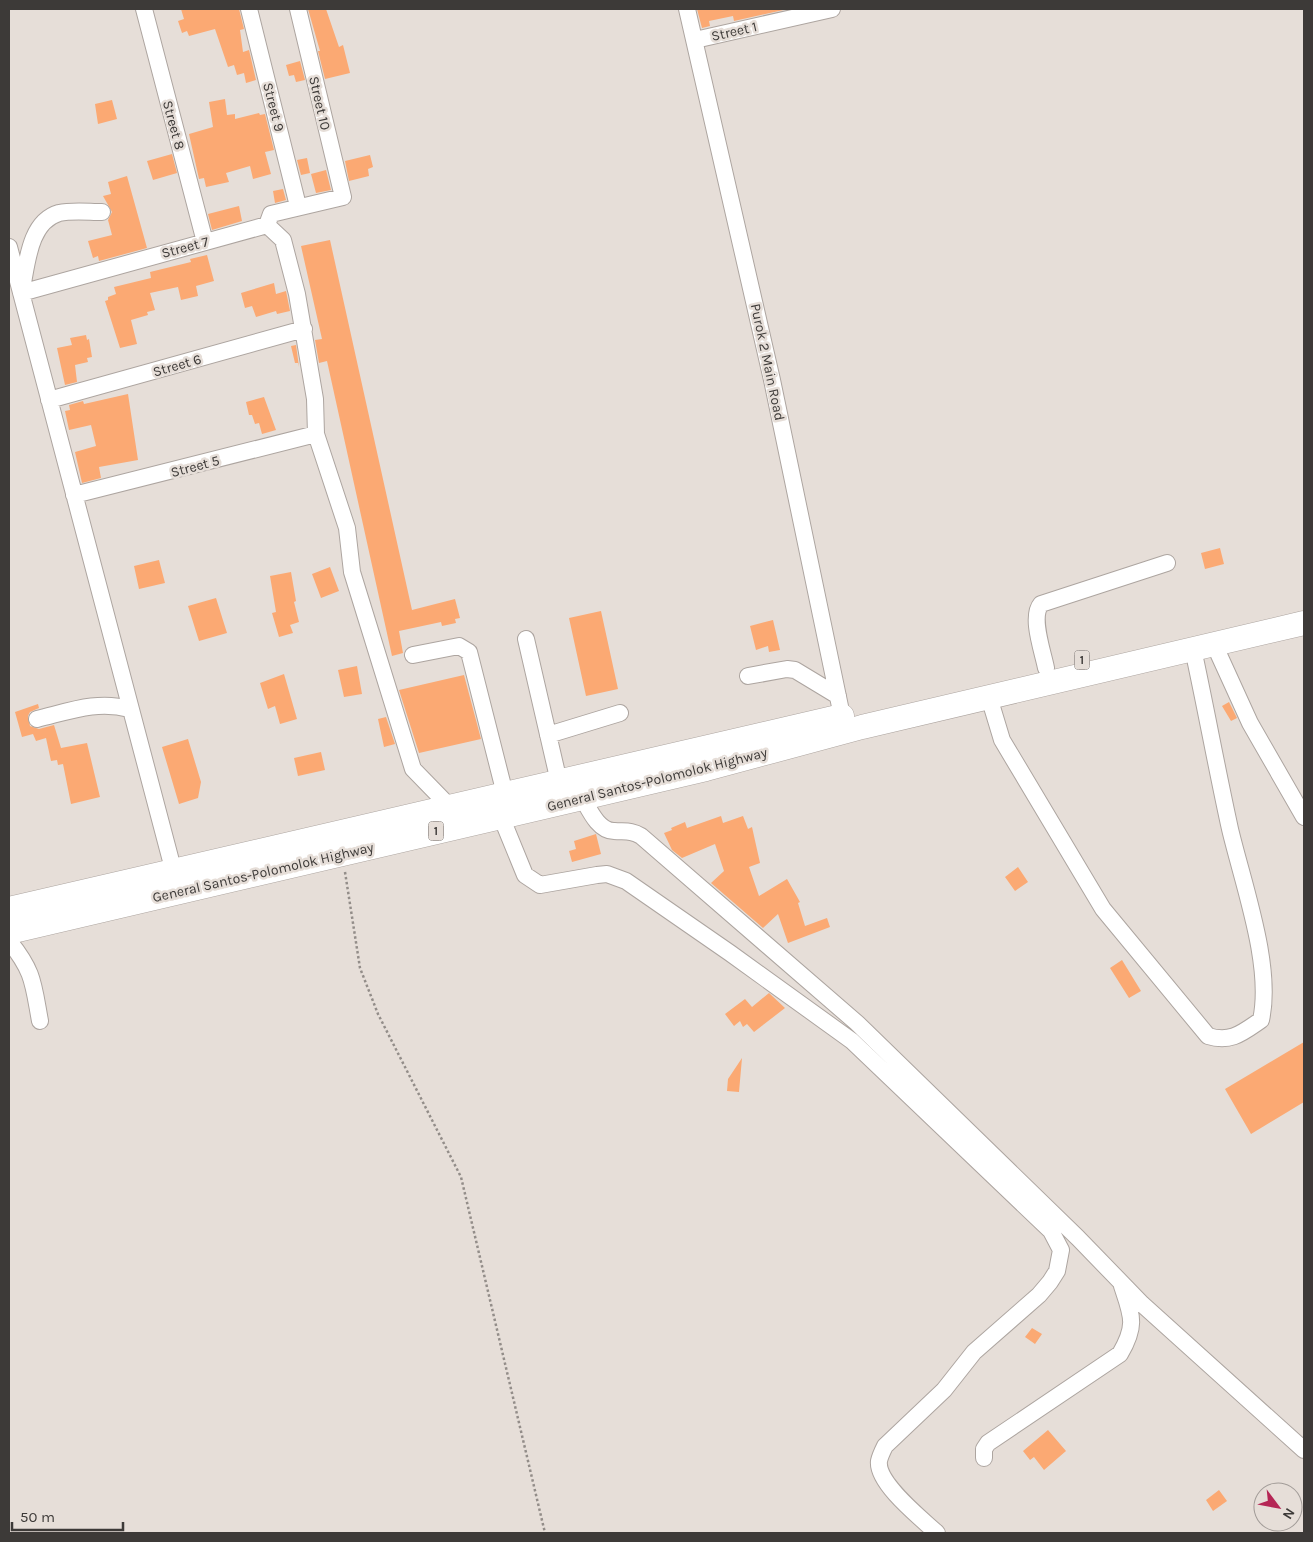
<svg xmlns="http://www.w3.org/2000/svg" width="1313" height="1542" font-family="Karla,sans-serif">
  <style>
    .building { fill: #fba973 }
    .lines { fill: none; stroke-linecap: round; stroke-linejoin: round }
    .minor-casing { stroke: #ada5a0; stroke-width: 18 }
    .highway-casing { stroke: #ada5a0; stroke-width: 25 }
    .path { stroke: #938d89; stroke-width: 2.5; stroke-dasharray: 2.5 2.5; stroke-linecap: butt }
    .minor { stroke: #fff; stroke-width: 16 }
    .highway { stroke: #fff; stroke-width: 24 }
    .labels { text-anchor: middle; stroke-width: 5; stroke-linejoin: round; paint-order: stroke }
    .shield { fill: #e6ded8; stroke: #706b68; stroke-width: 1 }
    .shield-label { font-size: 12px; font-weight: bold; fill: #3d3a38 }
    .street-label { font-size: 14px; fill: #3d3a38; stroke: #e6ded8 }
  </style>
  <rect width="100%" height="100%" fill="#e6ded8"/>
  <path class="building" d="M181,9H239L244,29L240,30L243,52L249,50L256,80L246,83L244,73L237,75L234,65L228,67L215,29L189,36L187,31L182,33L178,21L184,19Z
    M308,9H326L339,47L343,45L350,73L325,79L318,51H320Z
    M697,9H788L734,21L733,16L709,21L710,26L702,28Z
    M300,61L305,80L296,82L294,75L289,76L286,65Z
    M225,99L227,115L235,114V119L259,113L260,115L265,114L274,150L265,152L271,174L253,179L250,166L226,173L229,182L206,187L204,178L199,179L189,134L213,127L209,102Z
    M112,100L117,119L98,124L95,104Z
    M172,154L177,173L153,180L147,161Z
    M370,155L373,167L368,169L369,176L349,181L345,161Z
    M307,158L310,173L301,175L297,160Z
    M326,170L331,190L316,193L311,174Z
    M127,176L147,248L99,261L98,256L93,258L88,241L112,235L108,220L112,212L103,196L111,194L108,182Z
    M283,189L286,200L275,203L273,191Z
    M239,206L242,221L212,230L208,214Z
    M330,240L412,610L455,599L460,618L455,619L456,623L442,626L441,622L399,631L403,653L392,656L327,361L319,363L315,340L322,339L301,246Z
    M207,255L214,281L196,286L198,296L181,300L178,287L150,293L155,310L147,312L148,315L131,320L137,344L120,348L105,301L108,300V297L116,294L114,287L151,278L150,272L191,262L190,259Z
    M274,283L276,294L286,291L290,311L277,314L276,311L256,317L252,306L245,308L241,293Z
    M86,335L87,340L89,339L92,357L87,358L88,362L75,365L77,382L65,385L57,348L72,345L70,338Z
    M296,345L299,367L298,363H295L291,346Z
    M128,394L138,460L99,467L101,478L82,483L75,452L96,446L91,425L69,430L65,411L70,410L69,405L83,401L84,404Z
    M264,397L276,430L262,434L259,423L255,424L252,415H249L246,402Z
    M1220,548L1224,564L1205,569L1201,553Z
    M159,560L165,583L139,589L134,566Z
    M330,567L339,591L321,598L312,574Z
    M291,572L296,601L294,602L299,622L290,625L293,633L279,637L272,613L276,612L270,576Z
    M216,598L227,633L199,641L188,606Z
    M601,611L618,689L586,696L569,618Z
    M773,620L780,650L769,652L768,646L756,650L750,626Z
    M357,666L362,694L344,697L338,670Z
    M284,674L297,719L280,724L275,706L268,709L260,683Z
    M464,675L481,739L419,753L399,690Z
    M1229,702L1237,718L1231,721L1222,706Z
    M38,704L39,708L30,712L28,716L30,726L39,729L54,725L61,748L87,743L100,797L71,804L63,764L58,765L57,760L51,761L46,738L36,741L33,734L22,737L15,712Z
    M386,717L395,744L384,747L378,719Z
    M188,739L201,782L198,798L179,804L162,747Z
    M321,752L325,770L298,776L294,758Z
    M721,816L723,823L743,816L748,829L752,827L760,863L749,867L759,896L787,879L800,902L798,903L805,926L827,918L830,927L788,943L778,914L763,928L711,883L724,871L715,844L682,858L672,850L664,833L672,830L671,828L685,822L687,828Z
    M596,834L601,854L572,862L569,851L576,849L574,841Z
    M1018,867L1028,882L1015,891L1005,877Z
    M1122,960L1141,991L1129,998L1110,968Z
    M769,993L785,1008L754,1032L747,1024L743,1027L740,1021L734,1026L725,1014L745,999L752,1007Z
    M1304,1042V1102L1251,1134L1225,1089Z
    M742,1058L739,1092L727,1091L728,1079Z
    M1032,1328L1042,1334L1035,1344L1025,1337Z
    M1048,1430L1066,1451L1044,1470L1034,1457L1030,1460L1023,1451Z
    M1219,1490L1227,1501L1213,1511L1206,1500Z"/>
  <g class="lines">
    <defs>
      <path id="minor" d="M144,9L205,242
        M249,9L298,206
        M687,9L772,380L842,716
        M695,40L832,9
        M102,212C89,212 72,210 59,213C28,222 27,267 21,293L267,225L271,214L343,197L298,9
        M267,225L283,240L297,294L315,399L316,434L347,528L352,572L413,769L450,807
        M9,247L176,880
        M49,400L304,329
        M74,495L316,434
        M526,639L559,782
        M1214,644L1250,723L1304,817
        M413,655L459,646L469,652L505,794
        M1046,668C1043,652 1030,617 1041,604L1167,563
        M748,676L787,669L795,670L838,696
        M989,697L1002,740L1103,909L1208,1036C1231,1043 1242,1033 1261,1020C1273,966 1243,884 1230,829C1217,770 1206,709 1193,649
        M37,719C70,711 97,700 130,709
        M548,735L620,713
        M582,797C589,809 598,831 614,831C625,832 631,830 641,836L857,1023L1078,1238L1142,1304L1304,1450
        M498,809L525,875L540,885L597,875L607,874L626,881L730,953L852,1041L1051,1231L1061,1250L1057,1271L1050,1282L1039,1295L974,1352L944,1390L885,1446C883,1450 880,1456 879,1461C876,1483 922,1519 937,1533
        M9,941C34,972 33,983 40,1021
        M984,1458V1449L988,1443L1120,1354C1137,1325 1132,1316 1122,1286"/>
      <path id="highway" d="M9,909L842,716
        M9,932L706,769L862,727L1304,623"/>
    </defs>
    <use href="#minor" class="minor-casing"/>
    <use href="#highway" class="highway-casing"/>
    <path class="path" d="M345,872L360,968L378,1014L461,1177L545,1533"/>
    <use href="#minor" class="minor"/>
    <use href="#highway" class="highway"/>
  </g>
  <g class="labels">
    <g class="shield">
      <rect x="1074.5" y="650.5" width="15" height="19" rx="4"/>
      <rect x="428.5" y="821.5" width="15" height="19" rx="4"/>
    </g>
    <g class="shield-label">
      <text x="1082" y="664">1</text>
      <text x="436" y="835">1</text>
    </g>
    <g class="street-label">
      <text transform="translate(734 31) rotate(-13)" y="5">Street 1</text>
      <text transform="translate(320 103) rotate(77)" y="5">Street 10</text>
      <text transform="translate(274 107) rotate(76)" y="5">Street 9</text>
      <text transform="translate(174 125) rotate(75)" y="5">Street 8</text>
      <text transform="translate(185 247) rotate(-15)" y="5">Street 7</text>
      <text transform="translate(768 362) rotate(78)" y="5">Purok 2 Main Road</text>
      <text transform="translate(177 365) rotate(-16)" y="5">Street 6</text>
      <text transform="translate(195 466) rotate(-15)" y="5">Street 5</text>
      <text transform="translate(657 779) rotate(-14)" y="5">General Santos-Polomolok Highway</text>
      <text transform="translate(263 872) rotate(-13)" y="5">General Santos-Polomolok Highway</text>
    </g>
  </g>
  <rect width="1313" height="1542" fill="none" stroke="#3d3a38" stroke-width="20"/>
  <g transform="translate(1278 1507) rotate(122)"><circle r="24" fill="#e6ded8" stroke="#a29c98"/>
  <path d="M0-4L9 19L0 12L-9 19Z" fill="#b52655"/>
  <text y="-8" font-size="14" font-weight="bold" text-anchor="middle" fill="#3d3a38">N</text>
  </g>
  <path d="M12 1522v8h111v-8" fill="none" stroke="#3d3a38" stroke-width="2.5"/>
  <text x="20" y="1522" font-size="15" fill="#3d3a38" stroke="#e6ded8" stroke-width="4" paint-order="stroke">50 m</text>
</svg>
